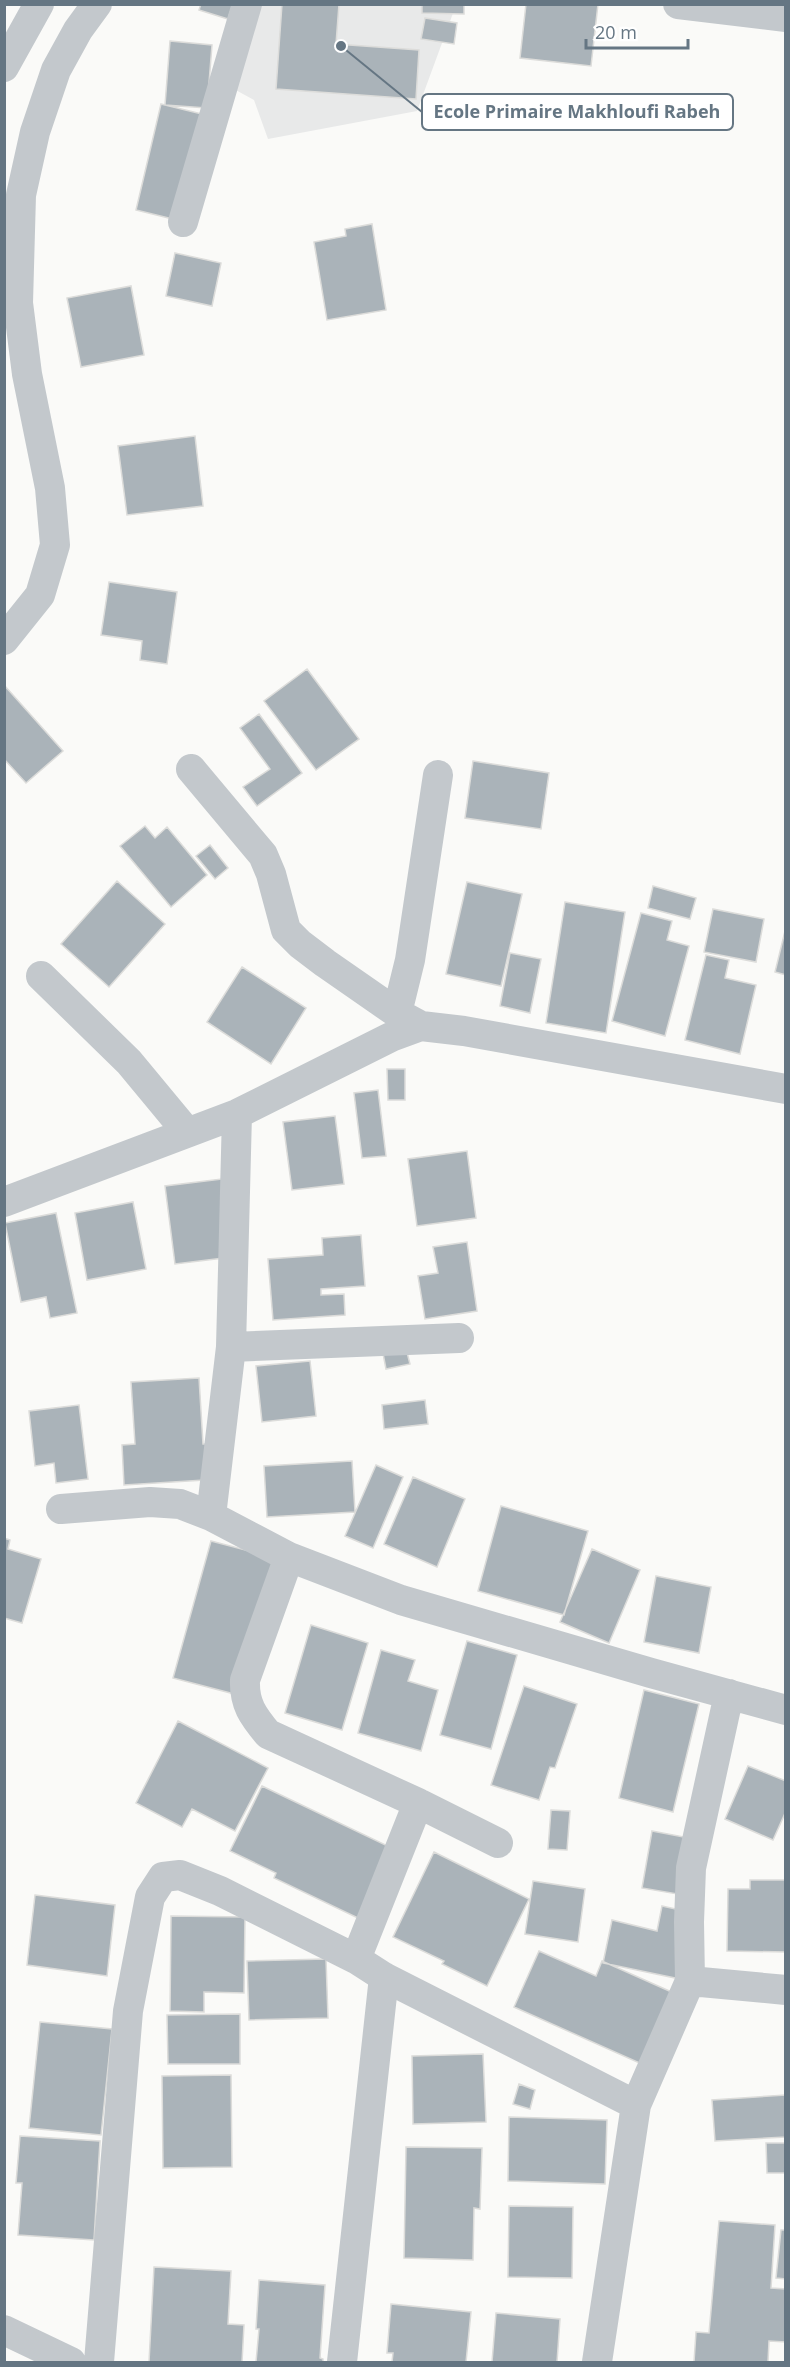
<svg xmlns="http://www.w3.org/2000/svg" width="790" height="2367" font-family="'Open Sans',sans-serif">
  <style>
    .built { fill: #e8e9e9 }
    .building { fill: #aab3b9; stroke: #dcdcda; stroke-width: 1.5 }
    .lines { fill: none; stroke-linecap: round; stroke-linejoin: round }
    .street { stroke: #c3c8cc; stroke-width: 30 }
    .leader { fill: none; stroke: #657683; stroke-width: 2 }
    .callout-dot { fill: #657683; stroke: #fff; stroke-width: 2 }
    .callout { fill: #fff; stroke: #657683; stroke-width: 2 }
    .callout-label { font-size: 18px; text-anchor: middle; font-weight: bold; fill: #657683 }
  </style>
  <rect width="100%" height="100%" fill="#fafaf8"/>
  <path class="built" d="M249,5H456L417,111L268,139L254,100L232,88Z"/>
  <path class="building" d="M201,4H233L228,19L199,10Z
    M282,4H339L336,44L419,50L416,99L276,89Z
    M422,4H464V14L422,13Z
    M526,4H598L591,66L520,58Z
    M425,18L457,23L454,44L421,39Z
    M170,41L212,45L207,108L165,105Z
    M161,104L210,116L185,222L136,210Z
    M372,224L386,310L327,320L314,242L346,236L345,229Z
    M175,253L221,263L212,306L166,296Z
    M131,286L144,355L81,367L67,298Z
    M195,436L203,506L127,515L118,446Z
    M109,582L177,592L167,664L140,660L142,641L101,635Z
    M307,669L359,739L316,770L264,701Z
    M4,685L63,751L26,783L4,759Z
    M259,714L302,773L257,806L243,787L270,769L240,728Z
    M473,761L549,773L541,829L465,818Z
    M145,826L155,838L167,827L207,875L171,907L120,846Z
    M210,845L228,868L215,879L196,856Z
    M117,881L165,924L109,987L61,944Z
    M467,882L522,894L501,986L446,974Z
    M653,886L696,898L690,919L648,908Z
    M565,902L625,912L606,1033L546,1023Z
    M713,909L764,919L756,962L704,952Z
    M641,913L672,921L667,940L689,946L665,1036L612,1021Z
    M786,927V975L775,972Z
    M510,953L541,959L530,1013L500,1006Z
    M706,955L729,960L725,978L756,985L740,1054L685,1040Z
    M242,967L306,1008L271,1064L207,1022Z
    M387,1069H405V1100H388Z
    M378,1090L386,1156L362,1158L354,1093Z
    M335,1116L344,1184L292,1190L283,1122Z
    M467,1151L476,1218L417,1226L408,1159Z
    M230,1178L240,1256L175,1264L165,1186Z
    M133,1202L146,1269L87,1280L75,1213Z
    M56,1213L77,1313L50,1318L46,1297L21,1302L5,1223Z
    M361,1235L365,1286L321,1289V1295L344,1294L345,1315L273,1320L268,1259L323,1255L322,1238Z
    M467,1242L477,1311L425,1319L418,1276L438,1273L433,1247Z
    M402,1333L410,1364L386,1369L380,1338Z
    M310,1361L316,1416L262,1422L256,1366Z
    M199,1378L203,1444H219L221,1479L124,1485L122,1445L135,1444L131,1382Z
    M425,1400L428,1424L384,1429L382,1405Z
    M79,1405L88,1479L56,1483L54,1463L35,1466L29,1411Z
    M352,1461L355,1512L267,1517L264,1466Z
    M376,1465L403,1477L373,1548L345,1536Z
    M413,1477L465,1499L437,1567L384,1544Z
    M501,1506L588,1531L564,1615L478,1591Z
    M4,1538L10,1540L8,1549L41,1559L22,1623L4,1618Z
    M211,1541L287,1561L242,1696L173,1678Z
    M592,1549L640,1570L609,1643L560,1622Z
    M656,1576L711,1587L699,1653L644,1642Z
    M311,1625L368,1643L342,1730L285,1713Z
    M467,1641L517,1655L491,1749L440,1735Z
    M381,1650L415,1660L408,1681L438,1690L421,1751L358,1733Z
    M524,1686L577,1704L555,1768L550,1767L539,1800L491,1785Z
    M644,1690L699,1704L673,1812L619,1798Z
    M178,1721L268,1768L235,1831L192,1809L182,1827L136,1803Z
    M748,1766L786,1781V1811L773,1840L725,1819Z
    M262,1786L394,1849L360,1919L274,1878L276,1873L230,1851Z
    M551,1810L570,1811L567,1850L548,1849Z
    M652,1831L705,1841L695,1897L642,1888Z
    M434,1852L529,1899L487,1986L442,1964L444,1961L393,1937Z
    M750,1880H786V1952L727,1951L728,1889H750Z
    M533,1881L585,1889L578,1942L525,1934Z
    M35,1895L115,1905L107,1976L27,1965Z
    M662,1906L694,1913L680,1979L603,1963L612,1920L657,1931Z
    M171,1916L245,1917L244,1993L204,1992V2012L170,2011Z
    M539,1951L596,1976L602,1961L676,1994L644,2065L514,2007Z
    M326,1959L328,2018L249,2020L247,1961Z
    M240,2014V2064H168L167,2015Z
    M40,2022L112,2029L101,2135L29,2128Z
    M483,2054L486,2122L413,2124L412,2056Z
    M231,2075L232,2167L163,2168L162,2076Z
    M519,2084L535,2090L530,2109L513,2104Z
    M786,2095V2137L715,2141L712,2100Z
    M509,2117L607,2120L605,2184L508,2181Z
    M20,2136L100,2141L94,2240L18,2235L22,2183H16Z
    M766,2143H786V2173H767Z
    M406,2147L482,2148L480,2209L474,2208L473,2260L404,2258Z
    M509,2206L573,2207L572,2278L508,2277Z
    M719,2221L775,2225L771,2288L786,2289V2342L769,2341L768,2362H694L696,2332L709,2333Z
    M781,2230H786V2279L776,2278Z
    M154,2267L231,2271L228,2324L244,2325L242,2362H149Z
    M259,2280L325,2285L320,2358L323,2359V2362H256L259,2329H256Z
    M391,2304L471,2312L466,2362H392L393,2353H387Z
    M496,2313L560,2319L557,2362H492Z"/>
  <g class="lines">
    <path class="street" d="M678,4L786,17
      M4,67L39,4
      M183,222L247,4
      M4,640L40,595L55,545L50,488L27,374L18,303L21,195L35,132L56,70L78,30L97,4
      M191,769L263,855L271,874L286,930L300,944L325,963L397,1013L421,1026
      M41,976L129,1062L187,1132
      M397,1013L410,960L438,775
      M237,1114L231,1347L211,1516L289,1557L401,1600L651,1673L786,1710
      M4,1202L237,1114L391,1037L421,1026L464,1031L786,1089
      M231,1347L459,1338
      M61,1509L150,1502L180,1504L211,1516
      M289,1557L245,1680C244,1704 253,1716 268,1734L418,1803L498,1843
      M356,1959L418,1803
      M690,1981L786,1990
      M4,2330L71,2362
      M99,2362L128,2011L150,1897L163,1877L180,1875L220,1891L356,1959L384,1977L636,2105
      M342,2362L384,1977
      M597,2362L636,2105L690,1981L689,1922L691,1868L729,1694"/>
  </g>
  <path class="leader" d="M341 46L422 112"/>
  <circle class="callout-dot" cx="341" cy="46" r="6"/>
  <rect class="callout" x="422" y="94" width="311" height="36" rx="6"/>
  <g class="callout-label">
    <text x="577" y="118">Ecole Primaire Makhloufi Rabeh</text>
  </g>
  <rect width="790" height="2367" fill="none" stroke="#657683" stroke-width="12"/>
  <path d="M586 39v9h102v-9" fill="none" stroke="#657683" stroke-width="3"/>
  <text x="595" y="39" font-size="18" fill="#657683" stroke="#ffffff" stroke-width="4.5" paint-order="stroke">20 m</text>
</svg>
